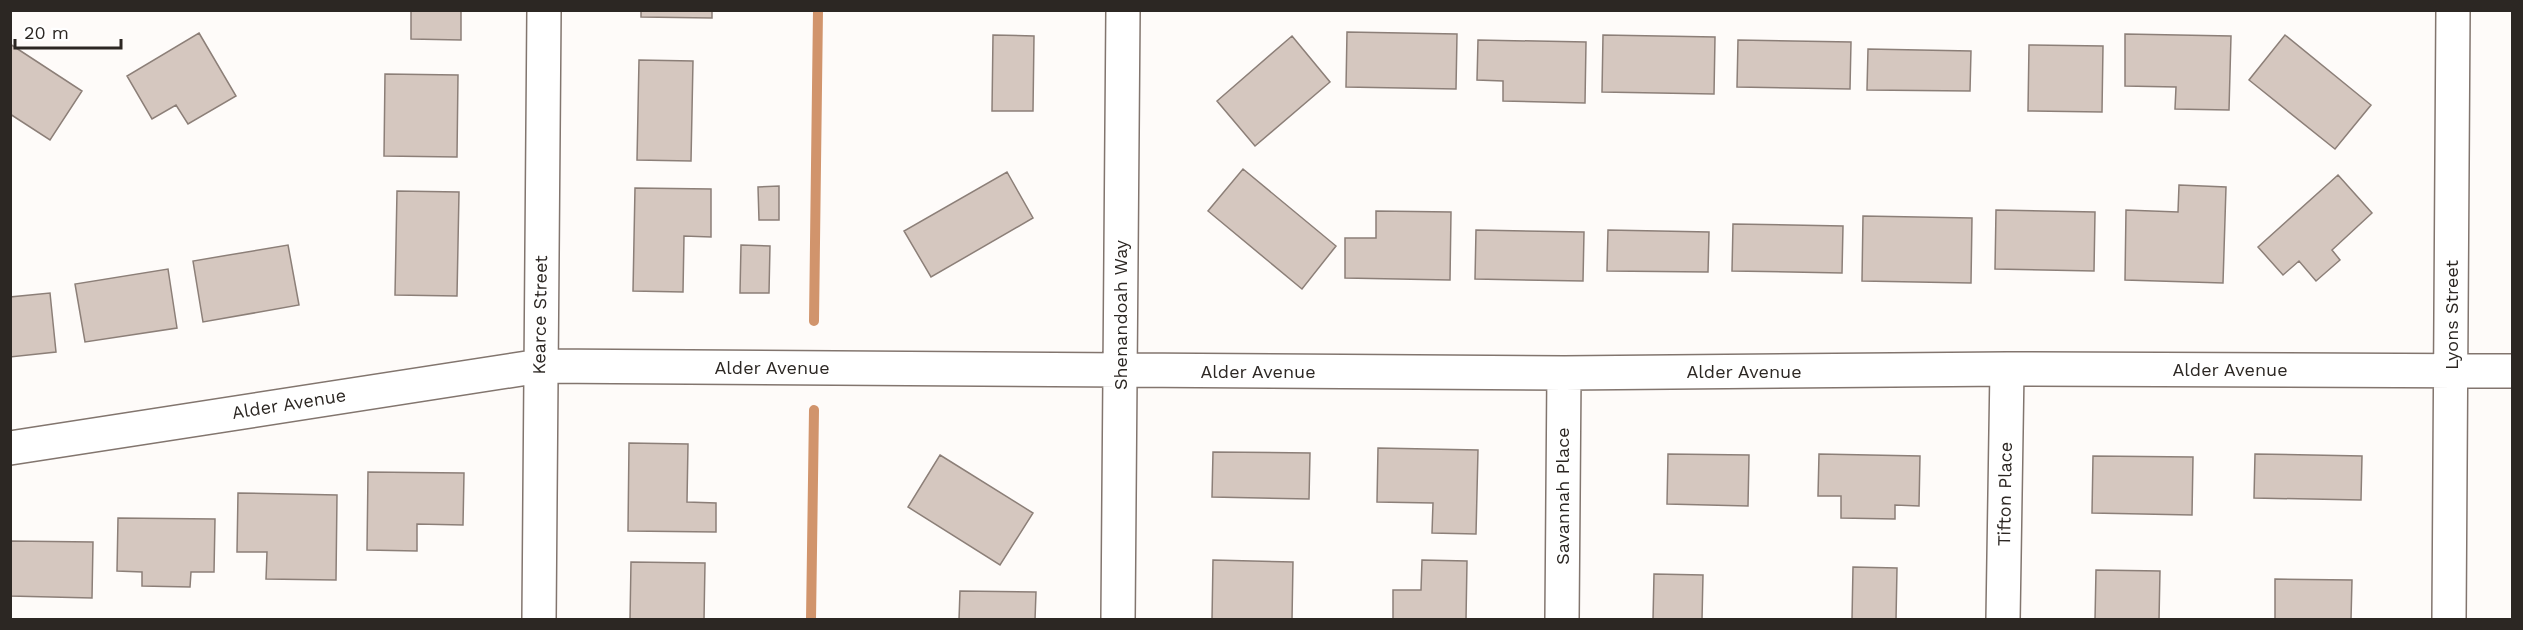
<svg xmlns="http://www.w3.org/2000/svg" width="2523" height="630" font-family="'Work Sans',sans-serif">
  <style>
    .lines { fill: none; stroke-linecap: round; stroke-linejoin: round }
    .stream { stroke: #d1946c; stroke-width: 10 }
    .building { fill: #d5c7bf; stroke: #8c7f78; stroke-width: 1.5 }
    .minor-casing { stroke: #82756e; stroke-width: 36 }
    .minor { stroke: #fff; stroke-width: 33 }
    .labels { text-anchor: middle; stroke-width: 6; stroke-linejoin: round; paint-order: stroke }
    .street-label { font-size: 18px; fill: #2c2723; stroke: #fff }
  </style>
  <rect width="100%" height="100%" fill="#fefbf9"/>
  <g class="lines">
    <path class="stream" d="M814,321L818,10
      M811,620L814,410"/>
  </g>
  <path class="building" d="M461,10V40L411,39V11H395Z
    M641,10H712V18L641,17Z
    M1347,32L1457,34L1456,89L1346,87Z
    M199,33L236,96L188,124L176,105L152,119L127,76Z
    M2125,34L2231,36L2229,110L2175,109L2176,87L2125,86Z
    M993,35L1034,36L1033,111H992Z
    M1603,35L1715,37L1714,94L1602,92Z
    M2285,35L2371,105L2335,149L2249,80Z
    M1292,36L1330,82L1255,146L1217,101Z
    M1478,40L1586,42L1585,103L1503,101V81L1477,80Z
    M1738,40L1851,42L1850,89L1737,87Z
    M10,44L82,91L50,140L10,114Z
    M2029,45L2103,46L2102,112L2028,111Z
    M1868,49L1971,51L1970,91L1867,90Z
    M639,60L693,61L691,161L637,160Z
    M385,74L458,75L457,157L384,156Z
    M1243,169L1336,246L1302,289L1208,211Z
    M1007,172L1033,218L931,277L904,231Z
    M2338,175L2372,213L2332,250L2340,260L2316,281L2299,261L2283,275L2258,247Z
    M2179,185L2226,187L2223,283L2125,280L2126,210L2178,212Z
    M779,186V220H759L758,187Z
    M635,188L711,189V237L684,236L683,292L633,291Z
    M397,191L459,192L457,296L395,295Z
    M1996,210L2095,212L2094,271L1995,269Z
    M1376,211L1451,212L1450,280L1345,278V238H1376Z
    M1863,216L1972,218L1971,283L1862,281Z
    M1733,224L1843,226L1842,273L1732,271Z
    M1476,230L1584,232L1583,281L1475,279Z
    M1608,230L1709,232L1708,272L1607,271Z
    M288,245L299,305L203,322L193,261Z
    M741,245L770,246L769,293H740Z
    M168,269L177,328L85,342L75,284Z
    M50,293L56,352L10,357V297Z
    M629,443L688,444L687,502L716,503V532L628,531Z
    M1378,448L1478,450L1476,534L1432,533L1433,503L1377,502Z
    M1213,452L1310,453L1309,499L1212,497Z
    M1668,454L1749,455L1748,506L1667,504Z
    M1819,454L1920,456L1919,506L1895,505V519L1841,518V496H1818Z
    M2255,454L2362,456L2361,500L2254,498Z
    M940,455L1033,513L1000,565L908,507Z
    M2093,456L2193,457L2192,515L2092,513Z
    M368,472L464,473L463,525L417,524V551L367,550Z
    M238,493L337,495L336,580L266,579L267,552H237Z
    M118,518L215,519L214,572H191L190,587L142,586V572L117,571Z
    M10,541L93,542L92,598L10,596Z
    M1213,560L1293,562L1292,620H1212Z
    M1422,560L1467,561L1466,620H1393V590H1421Z
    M631,562L705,563L704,620H630Z
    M1853,567L1897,568L1896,620H1852Z
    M2096,570L2160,571L2159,620H2095Z
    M1654,574L1703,575L1702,620H1653Z
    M2275,579L2352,580L2351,620H2275Z
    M960,591L1036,592L1035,620H959Z"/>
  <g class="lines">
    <defs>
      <path id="minor" d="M10,448L540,366L1564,373L2007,369L2512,371
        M539,620L544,10
        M1118,620L1123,10
        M1562,620L1564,373
        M2003,620L2007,369
        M2449,620L2453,10"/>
    </defs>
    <use href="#minor" class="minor-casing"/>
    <use href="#minor" class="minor"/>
  </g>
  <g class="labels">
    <g class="street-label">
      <text transform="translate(540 315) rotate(-89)" y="6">Kearce Street</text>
      <text transform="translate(1121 315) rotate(-90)" y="6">Shenandoah Way</text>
      <text transform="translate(2452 315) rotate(-90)" y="6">Lyons Street</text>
      <text x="772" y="374">Alder Avenue</text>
      <text x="2230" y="376">Alder Avenue</text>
      <text x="1258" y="378">Alder Avenue</text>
      <text x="1744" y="378">Alder Avenue</text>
      <text transform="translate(289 404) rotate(-9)" y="6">Alder Avenue</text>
      <text transform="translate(2005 494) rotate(-89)" y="6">Tifton Place</text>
      <text transform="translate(1563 496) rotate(-90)" y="6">Savannah Place</text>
    </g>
  </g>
  <rect width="2523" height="630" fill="none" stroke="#2c2723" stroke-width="24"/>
  <path d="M15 39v9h106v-9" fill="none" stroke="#2c2723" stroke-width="3"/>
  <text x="24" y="39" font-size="18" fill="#2c2723" stroke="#ffffff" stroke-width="4.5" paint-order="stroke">20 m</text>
</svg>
